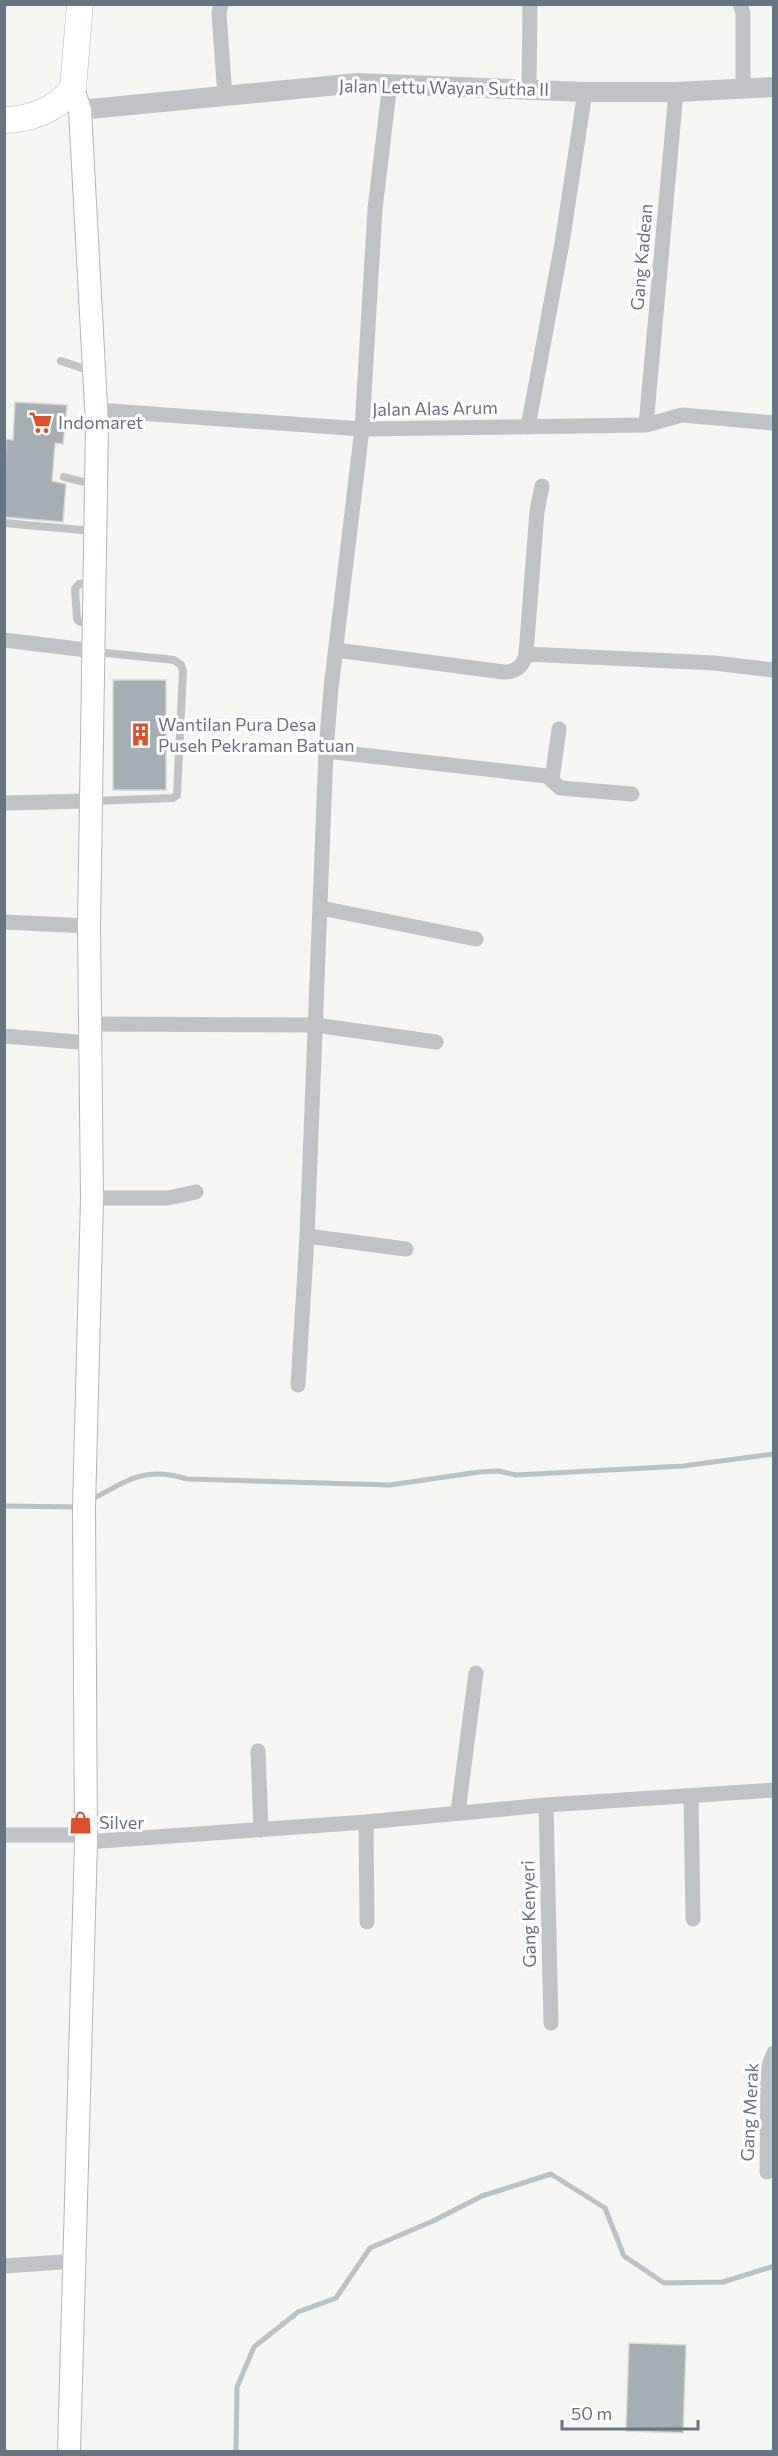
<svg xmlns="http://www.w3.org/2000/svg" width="778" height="2456" font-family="Commissioner,sans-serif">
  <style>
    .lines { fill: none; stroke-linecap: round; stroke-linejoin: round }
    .stream { stroke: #b7c3c7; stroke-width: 5 }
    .building { fill: #a5aeb3; stroke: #d7d7d5; stroke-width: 1.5 }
    .secondary-casing { stroke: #b1b7bb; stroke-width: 24 }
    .trunk-casing { stroke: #b2b6b9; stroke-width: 27 }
    .service { stroke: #bfc3c6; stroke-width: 8 }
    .minor { stroke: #bfc3c6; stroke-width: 15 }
    .tertiary { stroke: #bfc3c6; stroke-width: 20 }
    .secondary { stroke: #fff; stroke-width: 22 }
    .trunk { stroke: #fff; stroke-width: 26 }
    .labels { text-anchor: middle; stroke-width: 6; stroke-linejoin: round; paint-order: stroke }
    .street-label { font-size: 18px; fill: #657682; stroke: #fff }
    .poi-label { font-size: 18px; fill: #657682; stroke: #fff; text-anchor: start }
  </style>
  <rect width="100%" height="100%" fill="#f5f5f2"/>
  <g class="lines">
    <path class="stream" d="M91,1500C128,1480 144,1466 187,1479L390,1485L479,1472L498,1471L516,1475L683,1466L774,1454
      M4,1506L78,1507
      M236,2452L237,2387L254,2347L298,2312L336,2298L370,2248L433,2221L482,2196L551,2174L605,2208L624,2256L664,2283L723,2282L774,2266"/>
  </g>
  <path class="building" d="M15,402L67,405L63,444L55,443L52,481L66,484L63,522L4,517L6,439L13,440Z
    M113,680H166V790H113Z
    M629,2343L686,2345L683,2433L626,2431Z"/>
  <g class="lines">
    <defs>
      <path id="secondary" d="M69,2452L86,1842L84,1508L92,1198L89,926L97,425L80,110L73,88"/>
      <path id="trunk" d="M4,120C30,120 58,109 73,88L80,4"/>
    </defs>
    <use href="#secondary" class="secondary-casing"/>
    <use href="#trunk" class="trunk-casing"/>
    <path class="service" d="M61,361L91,371
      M73,423L95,425
      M64,477L95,485
      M4,523L93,531
      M91,625L80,622L77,619L75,589L79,584L92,582
      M92,801L173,798L177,795L183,671L181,665L174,660L97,652"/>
    <path class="minor" d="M221,4L219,13L225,97
      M740,4L743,13V88
      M529,89L530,4
      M97,410L362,429L646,425L682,415L774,423
      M646,425L676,92
      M528,427L562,243L585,92
      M4,640L95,651
      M336,650L504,672C516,672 524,665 526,654L537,511L542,486
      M526,654L714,663L774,670
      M326,751L547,776L560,788L632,794
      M552,780L559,729
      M4,803L90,801
      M321,908L476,939
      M4,922L89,926
      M90,1024L315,1025L436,1042
      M4,1036L90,1043
      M92,1198H168L196,1192
      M307,1236L406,1249
      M298,1385L307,1236L326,751L331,688L362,429L375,209L390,83
      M258,1751L261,1830
      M691,1796L693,1919
      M546,1805L551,2023
      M458,1812L476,1673
      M366,1822L367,1922
      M4,1835H85
      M86,1842L366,1822L546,1805L774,1790
      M767,2172L768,2075L769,2065L774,2053
      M4,2266L76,2261"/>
    <path class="tertiary" d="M80,110L358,83L585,92H676L774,87"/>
    <use href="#secondary" class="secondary"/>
    <use href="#trunk" class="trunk"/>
  </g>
  <defs>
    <symbol id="supermarket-bare" viewBox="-9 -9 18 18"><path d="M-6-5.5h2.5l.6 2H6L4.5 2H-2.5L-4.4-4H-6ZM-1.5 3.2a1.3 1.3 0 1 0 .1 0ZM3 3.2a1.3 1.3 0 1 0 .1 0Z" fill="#de502a" stroke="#fff" stroke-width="2.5" paint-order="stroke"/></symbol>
    <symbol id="building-bare" viewBox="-9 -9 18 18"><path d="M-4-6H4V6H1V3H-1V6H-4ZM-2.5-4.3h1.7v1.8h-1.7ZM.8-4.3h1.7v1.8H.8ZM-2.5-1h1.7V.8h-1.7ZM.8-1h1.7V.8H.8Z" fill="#de502a" stroke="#fff" stroke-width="2.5" paint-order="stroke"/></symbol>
    <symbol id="shop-bare" viewBox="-9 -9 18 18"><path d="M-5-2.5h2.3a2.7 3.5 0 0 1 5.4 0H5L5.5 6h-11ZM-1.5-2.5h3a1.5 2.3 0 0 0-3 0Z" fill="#de502a" stroke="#fff" stroke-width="2.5" paint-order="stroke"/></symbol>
  </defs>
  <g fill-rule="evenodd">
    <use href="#supermarket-bare" x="24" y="406" width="33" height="33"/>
    <use href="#building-bare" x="124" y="718" width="33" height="33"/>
    <use href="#shop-bare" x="64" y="1806" width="33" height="33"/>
  </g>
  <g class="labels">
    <g class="street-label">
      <text transform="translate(444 88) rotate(1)" y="6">Jalan Lettu Wayan Sutha II</text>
      <text transform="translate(642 257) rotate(-85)" y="6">Gang Kadean</text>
      <text transform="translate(435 409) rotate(-1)" y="6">Jalan Alas Arum</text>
      <text transform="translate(529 1914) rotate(-91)" y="6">Gang Kenyeri</text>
      <text transform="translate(750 2112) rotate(-87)" y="6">Gang Merak</text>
    </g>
    <g class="poi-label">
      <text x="58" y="429">Indomaret</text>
      <text x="158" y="731">Wantilan Pura Desa<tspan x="158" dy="21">Puseh Pekraman Batuan</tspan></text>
      <text x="99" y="1829">Silver</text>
    </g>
  </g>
  <rect width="778" height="2456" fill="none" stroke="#657682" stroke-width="12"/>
  <path d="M562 2420v9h136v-9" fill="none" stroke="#657682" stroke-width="3"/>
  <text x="571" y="2420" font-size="18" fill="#657682" stroke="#ffffff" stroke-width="4.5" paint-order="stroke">50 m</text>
</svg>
